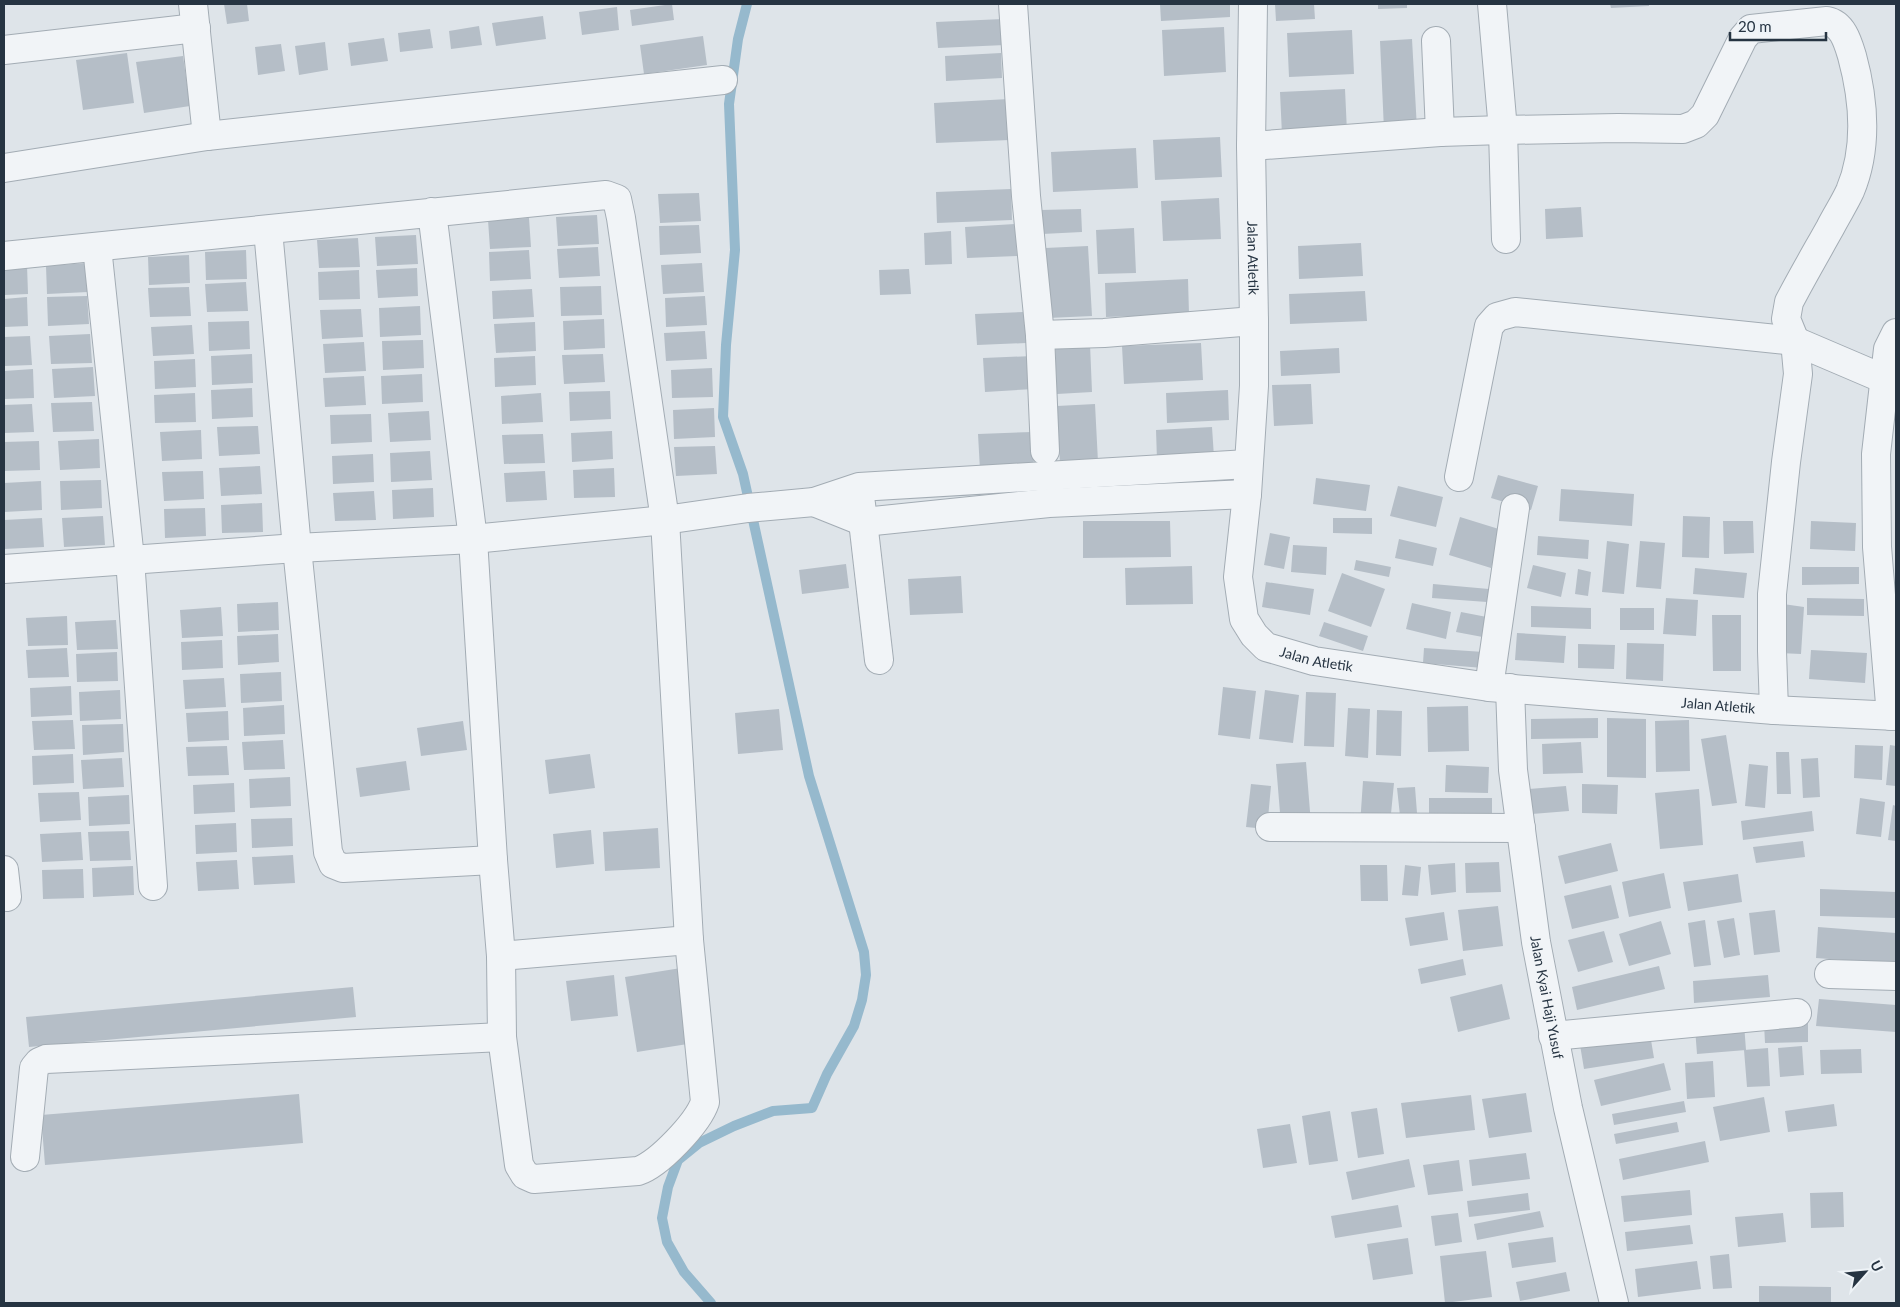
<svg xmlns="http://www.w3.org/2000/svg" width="1900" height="1307" font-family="Lato,sans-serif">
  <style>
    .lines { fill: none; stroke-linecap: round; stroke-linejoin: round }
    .stream { stroke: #96b9cd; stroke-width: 10 }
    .building { fill: #b5bec7 }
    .minor-casing { stroke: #a3acb4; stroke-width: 30 }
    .minor { stroke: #f1f4f7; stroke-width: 28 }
    .labels { text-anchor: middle; stroke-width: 5; stroke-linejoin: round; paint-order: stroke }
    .street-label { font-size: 14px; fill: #263442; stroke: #eef3f7 }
  </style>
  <rect width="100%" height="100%" fill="#dee4e9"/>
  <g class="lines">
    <path class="stream" d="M711,1303L684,1272L667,1242L662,1218L668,1187L678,1160L699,1143L734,1126L773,1111L812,1108L827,1074L854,1026L862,1000L866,975L864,952L809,776L743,474L723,417L726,345L735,250L729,104L738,39L747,4"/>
  </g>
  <path class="building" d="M224,4H247L249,21L227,24Z
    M672,4L674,20L632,26L630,10Z
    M1160,4H1230V17L1161,21Z
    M1275,4H1314L1315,19L1276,21Z
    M1378,4H1407V8L1378,9Z
    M1610,4H1649V6L1611,8Z
    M617,7L619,30L582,35L579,12Z
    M543,16L546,39L496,46L492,23Z
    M1003,19L1005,45L938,48L936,22Z
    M479,26L482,45L451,49L449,31Z
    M1224,27L1226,72L1164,76L1162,30Z
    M430,29L433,48L400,52L398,33Z
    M1352,30L1354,74L1289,77L1287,33Z
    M703,36L707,65L644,74L640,45Z
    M384,38L388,61L351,66L348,43Z
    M1412,39L1417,129L1384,130L1380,41Z
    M325,42L328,70L299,75L295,46Z
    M281,44L285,71L258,75L255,47Z
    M127,53L134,103L83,110L76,60Z
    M1001,53L1002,78L946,81L945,56Z
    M183,56L190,106L144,113L136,62Z
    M1345,89L1347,132L1282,135L1280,92Z
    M1009,99L1010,140L936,143L934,103Z
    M1220,137L1222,177L1155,180L1153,140Z
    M1136,148L1138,188L1053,192L1051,152Z
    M1011,189L1012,220L937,223L936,192Z
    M699,193L701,221L660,223L658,194Z
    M1219,198L1221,239L1163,241L1161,201Z
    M1581,207L1583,237L1546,239L1545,209Z
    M1081,209L1082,232L1042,234L1041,210Z
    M597,215L599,244L558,246L556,217Z
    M529,218L531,247L490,249L488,220Z
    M1015,224L1017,256L967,258L965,227Z
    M699,225L701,253L660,255L659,226Z
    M1134,228L1136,273L1098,274L1096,230Z
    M951,231L952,264L925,265L924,233Z
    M416,235L418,264L377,266L375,237Z
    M358,238L360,267L319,268L317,240Z
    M1361,243L1363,276L1299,279L1298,246Z
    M1088,246L1092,316L1048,318L1045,248Z
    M598,247L600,276L559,278L557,249Z
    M246,250L247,279L206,280L205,252Z
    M529,250L531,279L490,281L489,252Z
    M189,255L190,283L149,285L148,257Z
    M87,263L88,292L47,294L46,266Z
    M702,263L704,292L663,294L661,265Z
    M27,265L28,294L4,295V266Z
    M417,268L418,296L378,298L376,270Z
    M909,269L911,294L880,295L879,270Z
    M359,270L360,299L319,300L318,272Z
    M1188,279L1189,314L1106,317L1105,283Z
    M246,282L248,311L207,312L205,284Z
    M601,286L602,315L561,316L560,287Z
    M189,287L191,316L150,317L148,288Z
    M532,289L534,317L493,319L492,291Z
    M1365,291L1367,321L1290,324L1289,294Z
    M87,296L89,324L48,326L47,297Z
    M705,296L707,325L666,327L665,298Z
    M27,297L28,326L4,327V299Z
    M420,306L421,335L380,337L379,308Z
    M361,309L363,337L322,339L320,310Z
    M1025,312L1026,343L977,345L975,314Z
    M604,319L605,348L564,350L563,321Z
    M249,321L250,349L209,351L208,322Z
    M535,322L536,351L496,353L494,324Z
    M192,325L194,354L153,356L151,327Z
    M705,331L707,359L666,361L664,333Z
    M90,334L92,363L51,364L49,336Z
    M30,336L32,365L4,366V337Z
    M423,340L424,368L383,370L382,341Z
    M364,342L366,371L325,373L323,344Z
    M1201,343L1203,380L1124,384L1122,346Z
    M1090,344L1092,392L1057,394L1055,345Z
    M1339,348L1340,373L1281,376L1280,351Z
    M252,354L253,383L212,385L211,356Z
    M603,354L605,382L564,384L562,355Z
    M535,356L536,385L495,387L494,358Z
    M1033,356L1034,389L985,392L983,358Z
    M195,359L196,387L155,389L154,361Z
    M93,367L95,396L54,398L52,369Z
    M712,368L713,397L672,398L671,370Z
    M33,369L34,398L4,399V371Z
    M422,374L423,402L382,404L381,376Z
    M364,376L366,405L325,407L323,378Z
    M1311,384L1313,424L1274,426L1272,385Z
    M252,388L253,417L212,419L211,390Z
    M1228,390L1229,420L1167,423L1166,393Z
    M610,391L611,419L570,421L569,392Z
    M195,393L196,422L155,423L154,395Z
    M541,393L543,422L502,424L501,396Z
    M92,402L94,431L53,432L51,403Z
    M32,404L34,432L4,433V405Z
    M1095,404L1098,462L1060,464L1057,406Z
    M714,408L715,437L674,439L673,410Z
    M429,411L431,440L390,442L388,413Z
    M371,414L372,442L331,444L330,415Z
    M258,426L260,454L219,456L217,427Z
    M1212,427L1214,457L1157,460L1156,430Z
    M201,430L202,459L162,461L160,432Z
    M612,431L613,459L572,462L571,433Z
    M1032,432L1034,468L980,470L978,434Z
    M543,434L545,463L504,464L502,435Z
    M99,439L100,468L60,470L58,441Z
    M39,441L40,470L4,471V442Z
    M715,446L717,474L676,476L674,447Z
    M430,451L432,480L391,482L390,453Z
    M373,454L374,482L333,484L332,456Z
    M260,466L262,494L221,496L219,468Z
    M614,468L615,497L574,498L573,470Z
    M203,471L204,499L164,501L162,472Z
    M545,471L547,500L506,502L504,473Z
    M1498,475L1538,486L1531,510L1491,498Z
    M1316,478L1370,485L1366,511L1313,504Z
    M101,480L102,508L61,510L60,481Z
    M41,481L42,510L4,512V483Z
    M1398,486L1443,497L1436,527L1390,516Z
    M433,488L434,517L393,519L392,490Z
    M1561,489L1634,494L1632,526L1559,521Z
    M374,491L376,520L335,521L333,493Z
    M262,503L263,532L222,533L221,505Z
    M205,508L206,536L165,538L164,509Z
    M103,516L105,545L64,547L62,518Z
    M1683,516L1710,517L1709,558L1682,557Z
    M1460,517L1502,530L1491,568L1449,555Z
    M42,518L44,547L4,549V520Z
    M1333,518H1372V534L1333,533Z
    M1083,521H1170L1171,557L1083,558Z
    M1723,521H1753L1754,553L1724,554Z
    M1811,521L1856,523L1855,551L1810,549Z
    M1270,533L1290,537L1284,569L1264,565Z
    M1538,536L1589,540L1588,559L1537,555Z
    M1399,539L1437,548L1433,566L1395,558Z
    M1607,541L1629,544L1624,594L1602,592Z
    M1640,541L1665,543L1661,589L1636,587Z
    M1293,545L1327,547L1326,575L1291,572Z
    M1356,560L1391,567L1389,577L1354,570Z
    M846,564L849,588L802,594L799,570Z
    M1533,565L1566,573L1561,597L1527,588Z
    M1192,566L1193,604L1126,605L1125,568Z
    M1802,567H1859V584L1802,585Z
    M1695,568L1747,573L1744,598L1693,594Z
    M1578,569L1591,572L1588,596L1575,594Z
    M1342,573L1385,589L1371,627L1328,611Z
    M961,576L963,613L910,615L908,579Z
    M1266,582L1314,589L1310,615L1262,607Z
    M1433,584L1489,589L1487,602L1432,598Z
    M1666,598L1698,600L1696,636L1663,634Z
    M1807,598L1864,599V616L1807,615Z
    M278,602L279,630L238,632L237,604Z
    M1412,603L1451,612L1446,639L1406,629Z
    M1783,604L1804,607L1801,654L1779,653Z
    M1531,606L1591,608V629L1531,627Z
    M221,607L223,636L182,638L180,610Z
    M1620,608H1654V630H1620Z
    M1461,612L1492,618L1488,638L1456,632Z
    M1712,615H1741V671H1713Z
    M67,616L68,645L28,646L26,618Z
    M116,620L118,649L77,650L75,622Z
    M1324,622L1368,636L1363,651L1319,636Z
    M1517,633L1566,636L1564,663L1515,660Z
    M278,634L279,662L238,665L237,636Z
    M222,640L223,668L182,670L181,642Z
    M1627,643L1664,644L1663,681L1626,679Z
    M1578,644L1615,645L1614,669L1578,668Z
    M67,648L69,677L28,678L26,650Z
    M1424,648L1484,652L1483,668L1423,663Z
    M1811,650L1867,653L1865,683L1809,679Z
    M117,652L118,681L77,682L76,654Z
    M281,672L282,701L241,703L240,674Z
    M224,678L226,707L185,709L183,680Z
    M71,686L72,715L31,717L30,688Z
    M1223,687L1256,691L1250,739L1218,735Z
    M120,690L121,719L80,721L79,692Z
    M1265,690L1299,695L1293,743L1259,739Z
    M1306,692L1336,693L1334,747L1304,746Z
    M284,705L285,734L244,736L243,708Z
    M1468,706L1469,751L1428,752L1427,707Z
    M1348,708L1370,709L1368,758L1345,756Z
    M779,709L783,750L738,754L735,713Z
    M1377,710L1402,711L1401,756L1376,755Z
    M228,711L229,740L188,742L186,713Z
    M1598,718V738L1531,739V719Z
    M1607,718L1646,719V778L1607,777Z
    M73,720L75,749L34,750L32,721Z
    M1689,720L1690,771L1656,772L1655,721Z
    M463,721L467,750L421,756L417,728Z
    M123,724L124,752L83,755L82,725Z
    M1726,735L1737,803L1712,806L1701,739Z
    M283,740L285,769L244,770L242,742Z
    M1581,742L1583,773L1543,774L1542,744Z
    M1855,745L1883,746L1882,780L1854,778Z
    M1890,745L1896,746V786L1886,785Z
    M227,746L229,775L188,776L186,747Z
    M1776,752H1789L1791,794H1777Z
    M73,754L74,783L33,785L32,756Z
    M590,754L595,788L549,794L545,760Z
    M122,758L124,787L83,789L81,760Z
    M1818,758L1820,797L1803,798L1801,759Z
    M406,761L410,790L360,797L356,768Z
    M1306,762L1311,824L1281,825L1276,764Z
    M1749,764L1768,766L1765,808L1745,806Z
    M1446,765L1489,767L1488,793L1445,792Z
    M290,777L291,806L250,808L249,779Z
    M1363,781L1394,783L1390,824L1360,825Z
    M234,783L235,812L194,814L193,785Z
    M1251,784L1271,786L1267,829L1246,827Z
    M1582,784L1618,785L1617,814L1582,813Z
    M1566,786L1569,811L1532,814L1529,789Z
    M1415,787L1418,826L1401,825L1397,788Z
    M1699,789L1703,845L1660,849L1655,793Z
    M79,792L81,820L40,822L38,793Z
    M129,795L130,824L89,826L88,797Z
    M1429,798H1492V821L1429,822Z
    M1860,798L1885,802L1881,837L1856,834Z
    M1893,805L1896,806V841L1888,840Z
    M1812,811L1814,831L1743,840L1741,821Z
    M292,818L293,846L252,848L251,819Z
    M236,823L237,852L196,854L195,825Z
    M658,828L660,868L605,871L603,832Z
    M591,830L594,864L556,868L553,834Z
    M129,831L131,860L90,861L88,832Z
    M81,832L83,860L42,862L40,834Z
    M1803,841L1805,857L1756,863L1753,847Z
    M1611,843L1618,871L1565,884L1558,856Z
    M293,855L295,883L254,885L252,857Z
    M237,860L239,889L198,891L196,862Z
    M1499,862L1501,892L1466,893L1465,863Z
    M1455,863L1456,892L1431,895L1428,865Z
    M1360,865H1387L1388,901H1361Z
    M1405,865L1421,867L1418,896L1402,895Z
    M133,866L134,895L93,897L92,868Z
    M83,869L84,898L43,899L42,870Z
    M1664,873L1671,908L1629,917L1622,882Z
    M1738,874L1742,902L1688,911L1683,882Z
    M1611,885L1619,918L1572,929L1564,896Z
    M1820,889L1896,892V918L1820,916Z
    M1498,906L1503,946L1463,951L1458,910Z
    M1775,910L1780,952L1754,955L1749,913Z
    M1444,912L1448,940L1410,946L1405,918Z
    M1734,918L1740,955L1724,958L1717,921Z
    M1705,920L1711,965L1694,967L1688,923Z
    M1661,921L1671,954L1629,966L1619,934Z
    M1818,927L1896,933V964L1816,958Z
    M1604,931L1613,962L1578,972L1568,940Z
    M1463,959L1466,975L1421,984L1418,969Z
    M1659,966L1665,989L1577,1010L1572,987Z
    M681,968L694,1043L637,1052L625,977Z
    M614,975L618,1016L571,1021L566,981Z
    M1768,975L1770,997L1694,1003L1693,981Z
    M1502,984L1510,1019L1458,1032L1450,997Z
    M353,987L356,1017L29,1047L26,1017Z
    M1819,999L1896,1005V1032L1816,1026Z
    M1808,1023V1042L1765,1043L1764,1024Z
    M1744,1024L1746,1050L1697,1054L1695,1028Z
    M1650,1034L1654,1058L1584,1069L1580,1045Z
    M1802,1046L1804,1075L1780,1077L1778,1048Z
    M1768,1048L1770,1086L1747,1087L1744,1050Z
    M1861,1049L1862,1073L1821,1074L1820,1050Z
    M1713,1061L1715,1097L1687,1099L1685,1063Z
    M1664,1063L1671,1090L1601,1106L1594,1080Z
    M1526,1093L1532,1132L1489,1138L1482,1099Z
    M299,1094L303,1143L45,1165L41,1115Z
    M1471,1095L1475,1130L1406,1138L1401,1103Z
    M1764,1097L1770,1132L1720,1141L1713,1107Z
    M1684,1101L1686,1112L1614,1125L1612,1114Z
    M1834,1104L1837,1126L1788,1132L1785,1111Z
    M1377,1108L1384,1154L1358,1158L1351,1112Z
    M1330,1111L1338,1161L1309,1165L1302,1116Z
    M1677,1122L1679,1132L1616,1144L1614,1134Z
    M1290,1124L1297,1163L1263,1168L1257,1129Z
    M1705,1141L1709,1162L1623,1180L1619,1159Z
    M1526,1153L1530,1179L1472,1186L1469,1160Z
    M1409,1159L1415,1187L1352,1200L1346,1172Z
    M1459,1160L1463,1191L1428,1195L1423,1165Z
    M1690,1190L1692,1215L1624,1222L1621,1196Z
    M1843,1192L1844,1227L1811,1228L1810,1193Z
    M1528,1193L1530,1210L1469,1217L1467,1201Z
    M1398,1205L1402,1227L1335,1238L1331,1216Z
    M1540,1211L1544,1227L1477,1240L1474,1224Z
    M1458,1213L1462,1242L1435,1246L1431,1216Z
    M1783,1213L1786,1242L1738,1247L1735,1217Z
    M1690,1225L1693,1244L1627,1251L1625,1232Z
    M1553,1237L1556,1262L1512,1268L1508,1243Z
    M1408,1238L1413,1274L1373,1280L1367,1244Z
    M1486,1251L1492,1297L1445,1303L1440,1256Z
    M1729,1254L1732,1288L1713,1289L1710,1256Z
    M1697,1261L1701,1289L1638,1297L1635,1269Z
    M1566,1272L1570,1291L1520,1301L1516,1282Z
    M1759,1286L1831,1287V1303H1759Z"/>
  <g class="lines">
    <defs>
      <g id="minor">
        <path d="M193,4L207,136"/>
        <path d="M1013,4L1026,196L1040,335L1045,451"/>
        <path id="s1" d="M1253,4L1251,146L1254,321V386L1247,494L1238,577L1244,619L1254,635L1266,647L1314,661L1489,687L1774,710L1896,716"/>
        <path d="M1492,4L1503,130L1506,239"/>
        <path d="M1436,41L1440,132"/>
        <path d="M4,50L196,28"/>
        <path d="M1251,146L1440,132L1503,130L1618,128L1683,129L1696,124L1705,115L1743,38L1751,29L1827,21C1843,24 1848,43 1852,56C1864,100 1868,148 1850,191C1844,204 1836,216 1830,228C1816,253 1802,277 1789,302L1786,319L1795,341L1798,374L1786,462L1772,594V651L1774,710"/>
        <path d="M4,168L207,136L723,80"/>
        <path d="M268,230L297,548L328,852L333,864L343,868L493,860"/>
        <path d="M97,247L130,559L153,886"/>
        <path d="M4,256C205,237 405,214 606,195L617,199L621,218L665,520L689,940L705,1102C698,1123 659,1164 638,1171L534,1179L525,1175L519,1165L502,1037L501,956L493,860L473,539L432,212"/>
        <path d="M1040,335L1104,333L1254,321"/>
        <path d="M1459,477L1489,326L1497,317L1515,312L1795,341L1884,379L1896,381"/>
        <path d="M814,502L864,522L1049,503L1247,494"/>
        <path d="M861,504L879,660"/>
        <path d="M4,569L297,548L473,539L665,520L748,508L814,502L859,487L1248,464"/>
        <path d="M1489,687L1515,508"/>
        <path id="s2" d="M1510,688L1513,770L1536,942L1568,1108L1614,1303"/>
        <path d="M1891,716L1877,547L1876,454L1888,349L1896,333"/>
        <path d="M1270,827L1521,828"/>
        <path d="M4,870L7,897"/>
        <path d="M501,956L689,940"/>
        <path d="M1829,974L1896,976"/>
        <path d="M1553,1036L1797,1013"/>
        <path d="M25,1157L34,1068L39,1062L46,1059L502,1037"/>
      </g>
    </defs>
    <use href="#minor" class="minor-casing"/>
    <use href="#minor" class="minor"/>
  </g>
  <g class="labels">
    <g class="street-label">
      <text dy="5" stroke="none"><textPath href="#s1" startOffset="254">Jalan Atletik</textPath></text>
      <text dy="5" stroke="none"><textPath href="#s1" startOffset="704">Jalan Atletik</textPath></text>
      <text dy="5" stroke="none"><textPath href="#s1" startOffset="1109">Jalan Atletik</textPath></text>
      <text dy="5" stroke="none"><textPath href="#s2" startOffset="312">Jalan Kyai Haji Yusuf</textPath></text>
    </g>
  </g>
  <rect width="1900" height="1307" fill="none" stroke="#263442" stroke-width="10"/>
  <g transform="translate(1865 1272) rotate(63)" stroke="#eef3f7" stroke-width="4" paint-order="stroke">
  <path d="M0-4L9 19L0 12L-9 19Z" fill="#263442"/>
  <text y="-8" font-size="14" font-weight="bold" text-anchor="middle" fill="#263442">U</text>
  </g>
  <path d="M1730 32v8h96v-8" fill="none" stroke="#263442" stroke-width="2.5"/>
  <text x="1738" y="32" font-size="15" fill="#263442" stroke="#eef3f7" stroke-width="4" paint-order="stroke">20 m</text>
</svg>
